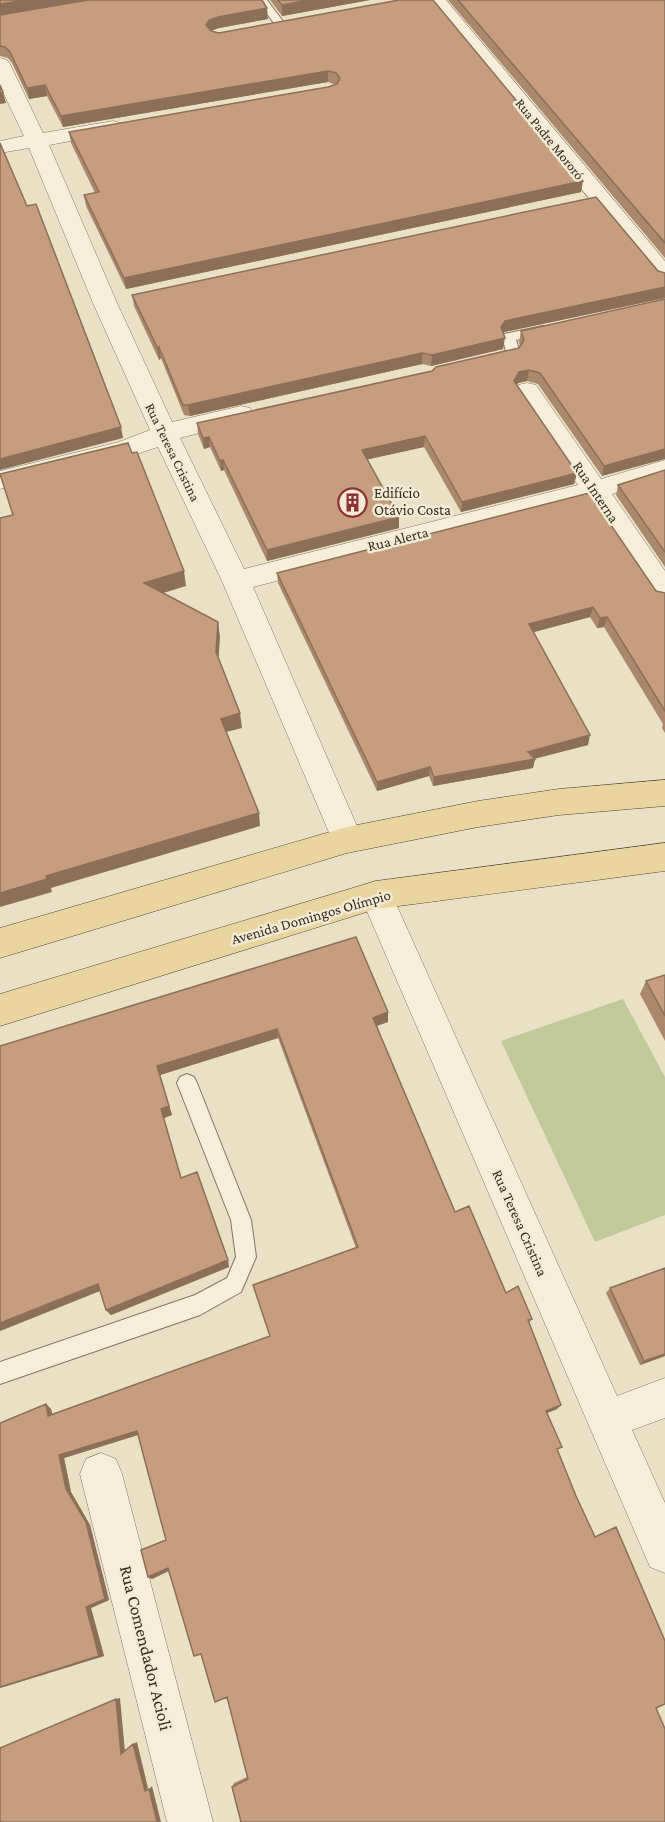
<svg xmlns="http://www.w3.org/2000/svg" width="665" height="1822" font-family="'Crimson Pro',serif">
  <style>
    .green { fill: #c1c89a }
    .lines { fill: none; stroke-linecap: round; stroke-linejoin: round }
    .lane-casing { stroke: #84735d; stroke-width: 2 }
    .street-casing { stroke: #84735d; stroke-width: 1 }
    .secondary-casing { stroke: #665440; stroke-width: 1 }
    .primary-casing { stroke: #524131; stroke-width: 1 }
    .lane { fill: #f6eed8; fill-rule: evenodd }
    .street { fill: #f6eed8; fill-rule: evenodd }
    .secondary { fill: #f6eed8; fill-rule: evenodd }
    .primary { fill: #ead5a1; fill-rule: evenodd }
    .wall { fill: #aa886d }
    .shaded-wall { fill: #8b6f59 }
    .building { fill: #c69e7f; stroke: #8b6f59; stroke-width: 1.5 }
    .labels { text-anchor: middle; stroke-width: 5; stroke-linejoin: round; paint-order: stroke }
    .far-street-label { font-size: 14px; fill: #352b20; stroke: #f3ebd4 }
    .street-label { font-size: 15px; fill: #352b20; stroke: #f3ebd4 }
    .poi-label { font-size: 15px; fill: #352b20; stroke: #f3ebd4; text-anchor: start }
    .near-street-label { font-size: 18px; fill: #352b20; stroke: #f3ebd4 }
  </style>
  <rect width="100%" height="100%" fill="#eae0c6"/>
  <path class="green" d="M623,999L665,1077V1215L595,1242L501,1041Z"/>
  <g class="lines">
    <defs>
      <path id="lane" d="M257,0H267L285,24L284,26H276Z
        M543,326L548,327L550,330L548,333L516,340L520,352L517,357L493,363L486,359L488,356L506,351L502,337L504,334Z
        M187,1074L194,1077L197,1083L251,1220L256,1257L241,1292L200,1315L0,1384V1362L195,1295L227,1278L236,1257L231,1220L177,1083L180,1077Z"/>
      <path id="street" d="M0,58L7,60L10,64L43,133L113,121L120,123L124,127L120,131L113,133L49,145L117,303L172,422L241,406L250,408L254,414L250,420L180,438L244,569L578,485L514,391L518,385L527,383L536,385L601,479L665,460V478L612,494L665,571V603L655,600L588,501L253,587L363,840L358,849L347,853L336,849L222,581L158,447L125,458L0,489V471L119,442L150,430L93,303L29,148L0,153V141L24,136L0,86Z
        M376,881L388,885L392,895L617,1396L665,1378V1418L632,1430L665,1503V1573L650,1567L360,895L364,885Z
        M101,1453L116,1459L122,1474L213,1822H167L80,1474L86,1459Z"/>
      <path id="secondary" d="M426,0H446L665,261V283L657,281Z"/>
      <path id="primary" d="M665,780V806L559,815L478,827L347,853L0,958V928L347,827L478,801L559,789Z
        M665,843V871L376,909L0,1026V994L376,881Z"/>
    </defs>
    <use href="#lane" class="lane-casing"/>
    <use href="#street" class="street-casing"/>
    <use href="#secondary" class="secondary-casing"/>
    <use href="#primary" class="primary-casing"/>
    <use href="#lane" class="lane"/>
    <use href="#street" class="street"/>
    <use href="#secondary" class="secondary"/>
    <use href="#primary" class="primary"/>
  </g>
  <path class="wall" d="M0,0L268,19L219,28L210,31L219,33L399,0L581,192L126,289L86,206L84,195L95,193L71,143L69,132L328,87L336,85L328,82L63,127L47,96L29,99L12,63L8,58L0,56Z
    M270,0H370L282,16Z
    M448,0H665V258Z
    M658,271L665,273V298L504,332L503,349L431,366L422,364L190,416L184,415L161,358L159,360L134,306L132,295Z
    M665,299L602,476L538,384L527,381L518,383L516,385L577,473L574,484L461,512L424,447L367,459L399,517V528L267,561L224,470L221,471L210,447L204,449L198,434L197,423L432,371L519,348L520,346L519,342L521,331Z
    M665,470V567L616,495L618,485Z
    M277,573L656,591L665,593V733L662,728L663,724L604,627L597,628L590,617L533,632L588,745L535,758L533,768L433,786L429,776L377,791L278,583Z
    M665,975V1041L640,994L646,981Z
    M388,1012V1022L377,1026L455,1212L506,1293L532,1319L529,1323L557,1409L547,1413L557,1451L576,1496L595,1537L616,1527L665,1641L232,1787L234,1783L247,1777L227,1697L201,1654L168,1571L152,1579L148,1577L166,1540L138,1435L64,1458L71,1492L90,1525L109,1600L91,1608L104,1656L0,1688L46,1404L51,1409L52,1414L270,1336L253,1285L356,1248L278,1038L160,1075L172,1115L164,1118L181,1178L229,1267L111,1315L106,1310L100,1291L0,1331V1046Z
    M665,1268V1356L640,1365L606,1293L610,1288Z"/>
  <path class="shaded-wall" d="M26,0H92L0,16V4Z
    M310,0H370L282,16V5Z
    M267,8L268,19L219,28L210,31L206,25L209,20L218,17Z
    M328,71V82L63,127L61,116Z
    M45,85L47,96L29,99L27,88Z
    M3,92L6,103L0,104V93Z
    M583,181L581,192L126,289L124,278Z
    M665,287V298L504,332L500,338L501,327L505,321Z
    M505,338L503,349L431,366L432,355Z
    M159,347L161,358L159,360L158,349Z
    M422,353V364L190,416L188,405Z
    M529,370L527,381L518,383L512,392L514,381L519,372Z
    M121,427L123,438L0,470V459Z
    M425,436L424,447L361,461L362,450Z
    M209,437L210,447L204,449L203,438Z
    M665,449V459L602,476L604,466Z
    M223,460L224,470L221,471L220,461Z
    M577,473L574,484L461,512L462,502Z
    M399,517V528L267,561V550Z
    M184,571L186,586L147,598L144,583Z
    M593,607L590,617L527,634L529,624Z
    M607,617L604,627L597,628L600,618Z
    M218,622L220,637L218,667L216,652Z
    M240,713L242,728L222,733L221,719Z
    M590,735L588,745L530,760L535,759L533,768L433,786L434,777Z
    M430,767L429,776L377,791V782Z
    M259,813L260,826L51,888L52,892L0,907V893L46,876Z
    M388,1012V1022L373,1027V1018Z
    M277,1029L278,1038L160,1075L172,1115L164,1118L161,1109L157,1066Z
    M228,1260L229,1267L111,1315L106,1310Z
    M98,1284L102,1290L0,1331V1323Z
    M665,1354V1356L640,1365L644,1361Z
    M46,1404L51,1409L54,1420L48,1416Z
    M561,1405L557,1409L542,1415L546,1411Z
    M137,1431L141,1434L64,1458L71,1492L90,1525L109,1600L91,1608L104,1656L0,1688L86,1607L66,1489L59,1455Z
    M168,1568L171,1570L152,1579L148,1577Z
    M120,1698L125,1752L121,1754L116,1699Z
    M137,1742L148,1788L145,1791L133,1744Z
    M152,1786L161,1822H157L149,1789Z"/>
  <path class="building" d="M0,0H26L0,4Z
    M88,0H262L267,8L218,17L209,20L206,25L211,31L219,33L399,0H433L583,181L124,278L84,195L99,192L69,132L328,87L337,84L340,78L336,73L328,71L61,116L45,85L27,88L10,52L5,47L0,46V15Z
    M278,0H310L282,5Z
    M458,0H665V243Z
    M0,85L3,92L0,93Z
    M0,143L27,206L36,204L121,427L0,459Z
    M596,197L658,271L665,273V287L505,321L501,327L505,338L432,355L422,353L188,405H183L159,347L158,349L132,295Z
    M665,299V449L604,466L540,373L529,370L519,372L514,381L577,473L462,502L425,436L362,450L399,517L267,550L223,460L220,461L209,437L203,438L197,423L432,371L436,367L519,348L524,340L521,331Z
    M128,443L132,453L137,452L184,571L144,583L218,622L216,652L240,713L221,719L259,813L46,876L47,879L0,893V518L13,515L0,474Z
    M665,470V552L618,485Z
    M589,493L656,591L665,593V711L607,617L600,618L593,607L529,624L590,735L528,752L535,759L434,777L430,767L377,782L277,573Z
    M356,937L388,1012L373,1018L455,1212L469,1206L506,1293L518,1286L532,1319L528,1320L561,1405L546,1411L562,1447L557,1449L576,1496L595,1537L616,1527L665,1641V1704L656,1708L665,1729V1822H241L232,1787L248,1779L227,1697L215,1702L201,1654L194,1656L168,1568L148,1577L141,1550L166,1540L137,1431L59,1455L66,1489L86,1522L105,1599L86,1607L99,1656L0,1687V1423L46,1404L48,1416L270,1336L253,1285L358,1247L277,1029L157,1066L169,1106L161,1109L181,1178L197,1172L228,1260L106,1310L98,1284L0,1323V1046Z
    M665,975V1016L646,981Z
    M665,1268V1354L644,1361L610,1288Z
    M116,1699L121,1754L133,1744L145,1791L149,1789L157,1822H0V1748Z"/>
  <defs>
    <symbol id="building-ring" viewBox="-11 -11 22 22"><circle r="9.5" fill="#f3ebd4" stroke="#8e3332" stroke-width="1.5"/><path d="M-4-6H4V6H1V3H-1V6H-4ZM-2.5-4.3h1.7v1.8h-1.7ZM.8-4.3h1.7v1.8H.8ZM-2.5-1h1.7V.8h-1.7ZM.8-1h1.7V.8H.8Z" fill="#8e3332"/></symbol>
  </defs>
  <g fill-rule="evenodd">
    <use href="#building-ring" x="336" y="486" width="33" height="33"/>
  </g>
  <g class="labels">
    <g class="far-street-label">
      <text transform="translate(550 139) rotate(51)" y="5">Rua Padre Mororó</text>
      <text transform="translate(173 452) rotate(64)" y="5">Rua Teresa Cristina</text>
    </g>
    <g class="street-label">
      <text transform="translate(596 492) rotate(56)" y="5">Rua Interna</text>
      <text transform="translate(398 539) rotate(-14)" y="5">Rua Alerta</text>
      <text transform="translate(311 917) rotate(-16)" y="5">Avenida Domingos Olímpio</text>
      <text transform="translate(520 1223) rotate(66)" y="5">Rua Teresa Cristina</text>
    </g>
    <g class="poi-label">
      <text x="374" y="498">Edifício<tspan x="374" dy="17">Otávio Costa</tspan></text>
    </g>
    <g class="near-street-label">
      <text transform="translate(146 1648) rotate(76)" y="6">Rua Comendador Acioli</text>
    </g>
  </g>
</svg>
